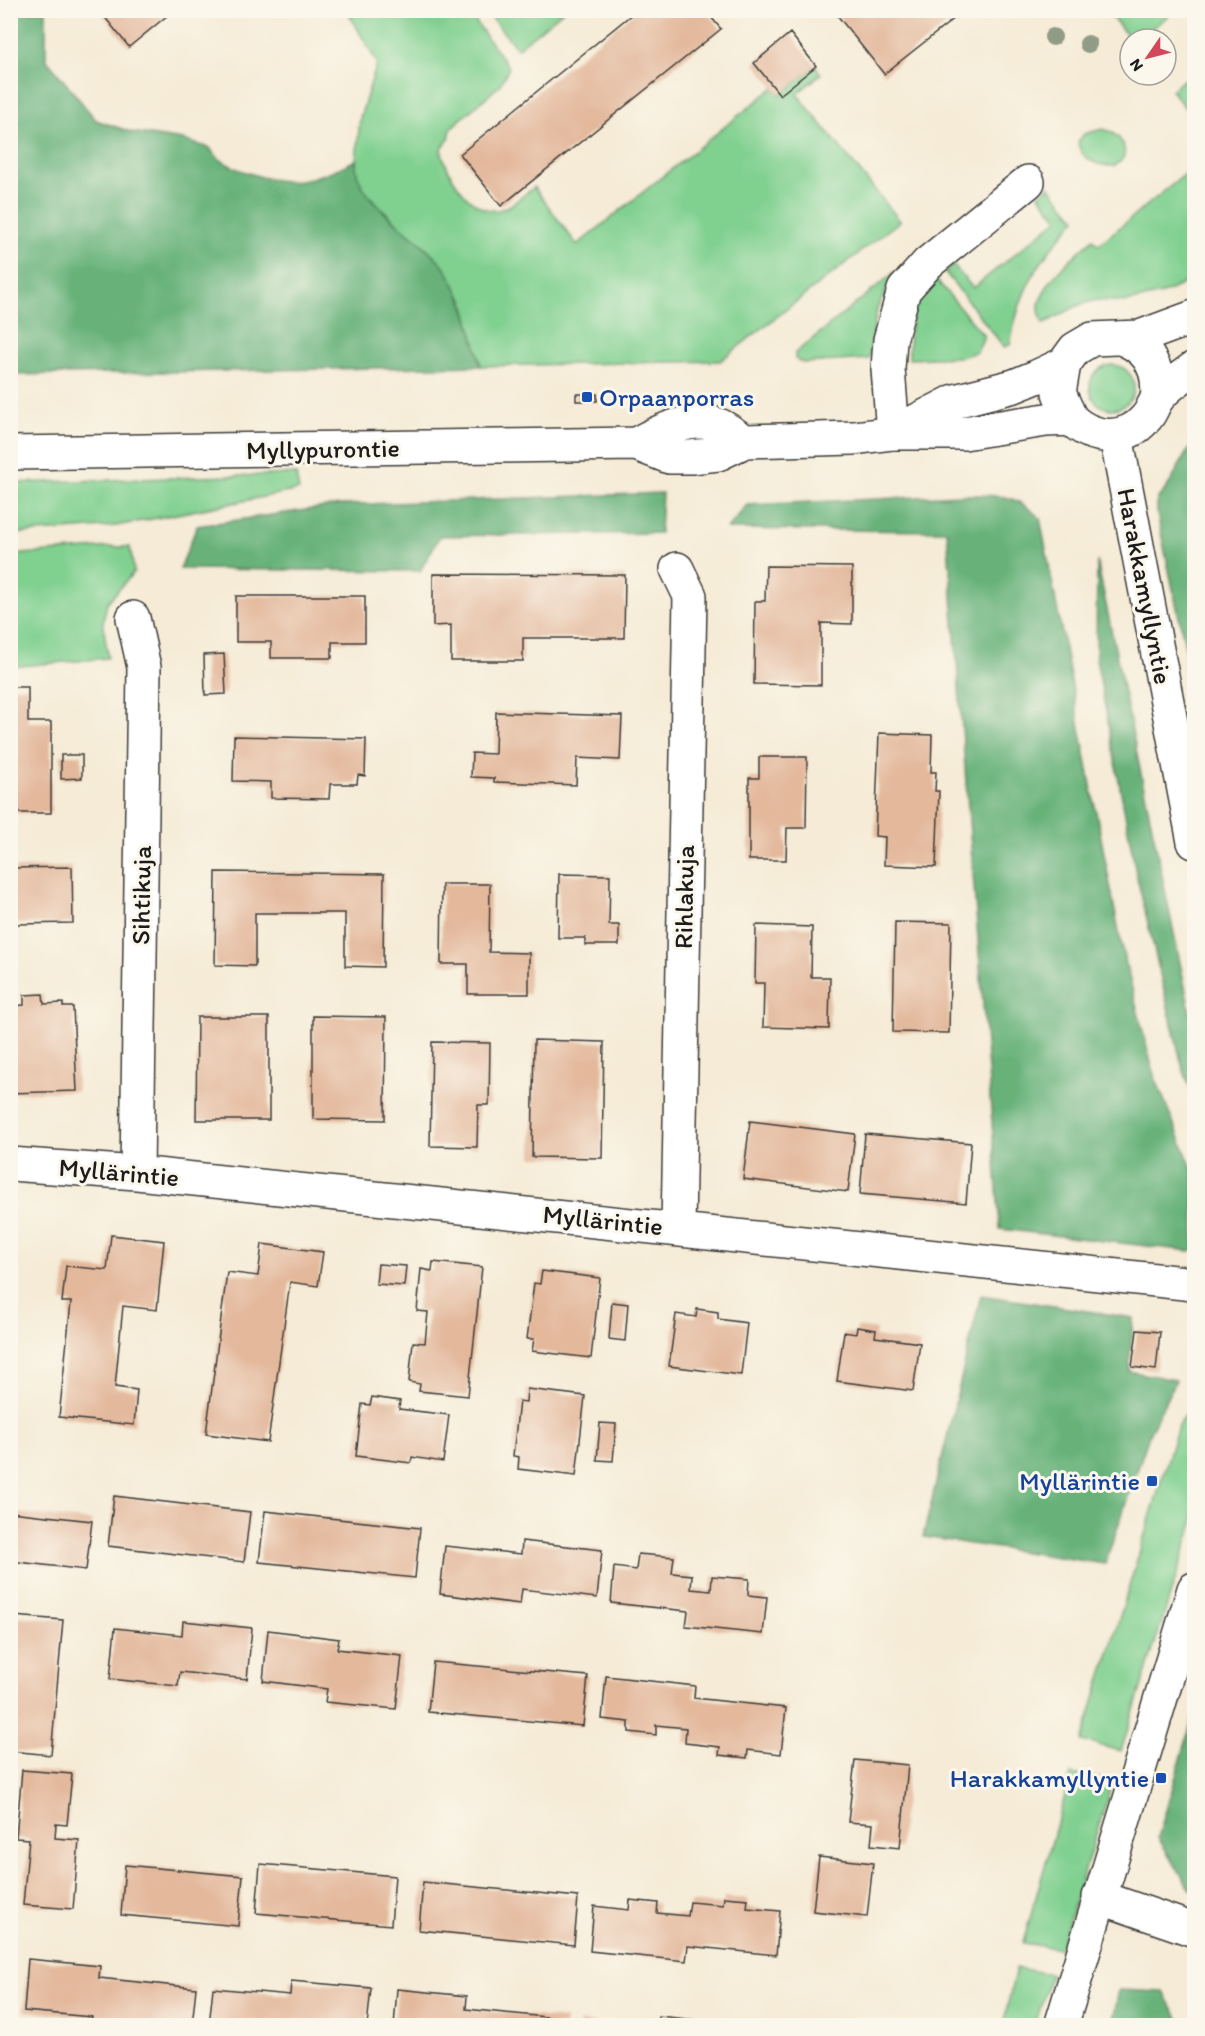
<svg xmlns="http://www.w3.org/2000/svg" width="1205" height="2036" font-family="Itim,sans-serif">
  <style>
    .green { fill: #80d090; stroke: #4e7656; stroke-width: 1.5 }
    .forest { fill: #68b27a; stroke: #42674b; stroke-width: 1.5 }
    .building { fill: #e3b89b }
    .lines { fill: none; stroke-linecap: round; stroke-linejoin: round }
    .minor-casing { stroke: #3d3b38; stroke-width: 36 }
    .major-casing { stroke: #3d3b38; stroke-width: 36 }
    .minor { stroke: #fff; stroke-width: 33 }
    .major { stroke: #fff; stroke-width: 33 }
    .tree { fill: #919c86 }
    .transit-dot { fill: #1a4fb4; stroke: #fbf7ec; stroke-width: 2 }
    .labels { text-anchor: middle; stroke-width: 6; stroke-linejoin: round; paint-order: stroke }
    .transit-label { font-size: 26px; fill: #164399; stroke: #fbf7ec; text-anchor: end }
    .street-label { font-size: 26px; fill: #1c1c1c; stroke: #fbf7ec }
  </style>
  <rect width="100%" height="100%" fill="#fbf7ec"/>
  <filter id="ink" filterUnits="userSpaceOnUse"><feTurbulence type="fractalNoise" baseFrequency=".0167" numOctaves="2"/><feDisplacementMap in="SourceGraphic" scale="12" xChannelSelector="R" yChannelSelector="G"/><feConvolveMatrix kernelMatrix="1 2 1 2 8 2 1 2 1" color-interpolation-filters="sRGB"/></filter>
  <filter id="wash" filterUnits="userSpaceOnUse"><feTurbulence type="fractalNoise" baseFrequency=".008" numOctaves="4" result="noise"/><feDisplacementMap in="SourceGraphic" scale="24" xChannelSelector="R" yChannelSelector="G"/><feGaussianBlur stdDeviation="1.35" result="paint"/><feColorMatrix in="noise" values="0 0 0 0 0 0 0 0 0 0 0 0 0 0 0 0 0 1.4 0 .05"/><feComposite in="paint" operator="in"/></filter>
  <g filter="url(#wash)">
    <rect width="100%" height="100%" fill="#f5ebd6"/>
    <path class="green" d="M351,10L468,11L509,68L500,85L451,128L449,139L441,149C446,174 475,223 507,207C516,202 525,194 534,187L577,245L773,88L780,95L816,66L821,74L797,94L900,221L720,361L481,366L463,299L399,225L362,189L355,171L360,118L377,63L348,12Z
      M486,11H563L517,49Z
      M1107,11H1174L1139,39H1130Z
      M1194,71V119L1171,90Z
      M1103,129C1121,133 1135,155 1114,166C1098,166 1080,160 1078,142L1084,134Z
      M1189,171L1194,177V279L1162,294L1127,302L1097,300L1079,305L1043,324C1041,318 1038,310 1039,305C1043,282 1076,254 1093,239L1098,245Z
      M1049,186L1076,219C1038,263 1020,286 1010,345L1004,347L945,272L953,265L973,288L1058,219L1039,195Z
      M895,272L877,309L869,359L804,363L795,359V353Z
      M934,277L984,336L977,352L960,357L909,359C908,327 913,301 934,277Z
      M1090 387a22 22 0 1 1 44 0a22 22 0 1 1-44 0Z
      M296,474L299,490L116,526L11,534V483Z
      M111,547H130L134,572L107,603L103,622L108,658L11,667V555Z
      M1194,1397V1520L1121,1751L1082,1741L1177,1429Z
      M1071,1774L1113,1781L1060,1949L1023,1943Z
      M1016,1968L1051,1974L1035,2025H1003Z"/>
    <path class="forest" d="M10,11H46V59L96,120L131,132L183,140L210,148C221,169 276,184 299,181C320,177 337,170 356,160C352,201 417,233 441,263C465,295 471,328 481,366L11,375Z
      M1194,442V688L1157,514V499C1175,482 1179,460 1194,442Z
      M662,493L660,533L440,536L420,571L180,569L197,526L340,505Z
      M961,495C997,495 1013,492 1040,518L1123,953L1154,1075L1194,1173V1249L1190,1251L1000,1229L947,531L727,529L747,505Z
      M1097,561L1194,1030V1099L1182,1066L1136,873L1096,659Z
      M981,1295L1133,1318L1129,1371L1176,1380L1151,1430L1105,1564L923,1537Z
      M1194,1714V1895L1158,1838Z
      M1119,1990L1164,1992L1182,2025H1112Z"/>
    <g id="blocks">
      <path class="building" d="M99,10H174L129,47Z
        M637,10H705L721,29L501,206L460,154Z
        M833,10H965L884,74Z
        M790,33L816,66L780,95L754,63Z
        M576,394H597V401H576Z
        M766,566L852,567V624L821,623V685L754,684L755,601H765Z
        M433,574L625,575L624,638H523V661H451V625L433,626Z
        M236,596H365V642H332V658H271V642H236Z
        M224,654L226,694L205,695L204,655Z
        M10,687H28V722H51V813H10Z
        M496,712L622,716L620,760L577,758L576,785L494,782V778L471,777L472,753L495,754Z
        M879,733L932,735L931,772H936L935,791H939L936,867L884,865L885,837L875,836Z
        M234,736L366,739L365,776L358,775L357,784H330L329,799L271,798V782L233,781Z
        M61,755H82V778L61,779Z
        M759,757H807L806,828H787L786,860H749V778H759Z
        M72,867L73,923L16,924V916H10V868Z
        M216,872L384,874L383,967L345,966V913H255V966L215,965Z
        M559,874L610,875L609,925H619V945H585V938H558Z
        M442,884H490L489,952L529,953V994H468V964H441Z
        M895,922L951,923L949,1033L893,1032Z
        M756,925L812,927L811,977H830L829,1029L763,1027L764,983H755Z
        M43,994L44,1004L63,1003V1007H73L77,1091L10,1093V1006L24,1005V995Z
        M313,1016L386,1017L385,1120L313,1119Z
        M197,1017H269V1120H196Z
        M534,1040L604,1042L602,1158L532,1157Z
        M432,1042L490,1043L489,1105H478L477,1147L430,1146Z
        M750,1121L855,1134L848,1192L743,1179Z
        M865,1134L971,1143L966,1203L860,1194Z
        M111,1235L164,1241L157,1310L123,1306L115,1387L137,1390L134,1425L59,1417L71,1302H62L66,1266L107,1270Z
        M262,1244L323,1252L318,1286L290,1282L268,1442L206,1434L227,1272L258,1276Z
        M433,1262L482,1267L468,1396L419,1391L420,1384L409,1382L413,1342L425,1343L428,1312L417,1311L421,1269L432,1271Z
        M378,1264L406,1266L404,1286L376,1284Z
        M542,1271L600,1278L591,1358L532,1351L534,1339H527L534,1283L540,1284Z
        M612,1302L628,1304L625,1341L609,1339Z
        M697,1309L718,1312V1319L747,1323L741,1375L669,1366L676,1314L696,1317Z
        M857,1327L876,1330L875,1337L920,1343L913,1391L837,1381L844,1332L856,1334Z
        M1137,1330L1160,1332L1156,1370L1132,1367Z
        M527,1389L585,1396L576,1476L518,1469L519,1457L513,1456L519,1401L526,1402Z
        M372,1397L400,1401L399,1409L449,1415L443,1462L412,1457L411,1463L356,1456L362,1404L370,1405Z
        M600,1423L616,1424L613,1461L597,1460Z
        M114,1496L250,1512L244,1562L108,1546Z
        M265,1511L420,1528L415,1578L259,1562Z
        M10,1512L92,1521L86,1570L10,1561Z
        M522,1541L602,1550L597,1598L522,1589L520,1604L440,1594L445,1546L521,1554Z
        M638,1554L674,1557L672,1573L692,1575L691,1589L711,1591L712,1576L749,1579L748,1595L767,1597L763,1634L686,1626L688,1611L611,1603L614,1567L636,1570Z
        M13,1616L63,1620L51,1755L10,1751V1648Z
        M183,1621L252,1628L247,1679L180,1672L178,1686L110,1679L115,1628L182,1635Z
        M268,1630L339,1639L337,1649L402,1656L396,1709L325,1702L327,1689L263,1681Z
        M433,1662L588,1676L583,1726L428,1712Z
        M606,1676L695,1686L694,1698L786,1708L781,1754L748,1750L747,1758L719,1755L720,1747L685,1743L686,1728L656,1725V1735L629,1732V1722L602,1719Z
        M855,1760L908,1765L900,1848L871,1845L873,1824L848,1822Z
        M22,1770L72,1774L67,1825L56,1824L55,1838L79,1840L73,1909L23,1905L29,1839L16,1838Z
        M819,1857L873,1863L867,1917L813,1911Z
        M260,1864L395,1876L391,1925L256,1913Z
        M125,1865L243,1876L238,1926L121,1915Z
        M423,1882L578,1897L574,1945L419,1930Z
        M724,1897L748,1899L747,1908L780,1911L776,1955L688,1946L686,1961L590,1951L594,1906L629,1910L630,1900L658,1903L657,1913L688,1916L690,1902L723,1905Z
        M28,1959L100,1966L99,1978L196,1988L192,2026H91L92,2017L24,2011Z
        M291,1981L371,1988L367,2026H209L213,1988L290,1995Z
        M397,1989L467,1996L466,2009L565,2019L564,2026H394Z
        M658,2016L737,2024V2026H657Z
        M580,2022L597,2024L596,2026H579Z"/>
    </g>
  </g>
  <g filter="url(#ink)">
    <use href="#blocks" fill-opacity="0" stroke="#3d3b38" stroke-width="1.5"/>
    <g class="lines">
      <defs>
        <path id="minor" d="M1121,338C1149,348 1161,370 1157,399
          M1064,364L1059,393L1071,419
          M893,433L888,369L890,340L904,290L928,263L1028,182
          M1116,436L1194,842
          M677,569L690,596L678,1228
          M133,618L144,667L137,1173
          M10,1164L137,1173L1194,1284
          M1099,1897L1194,1930
          M1061,2026L1194,1589"/>
        <path id="major" d="M897,431L955,401L1014,386L1036,377L1064,364L1075,349L1092,339L1140,337L1194,317
          M636,444C660,431 693,414 721,426C729,430 737,437 745,441
          M10,453L636,444L669,457H691L718,454L745,441L854,438L893,433H964L1046,420L1071,419C1093,440 1126,442 1146,418C1152,412 1153,404 1158,398C1167,386 1182,377 1194,368"/>
      </defs>
      <use href="#minor" class="minor-casing"/>
      <use href="#major" class="major-casing"/>
      <use href="#minor" class="minor"/>
      <use href="#major" class="major"/>
    </g>
    <g class="tree">
      <circle cx="1053" cy="37" r="9"/>
      <circle cx="1088" cy="44" r="9"/>
    </g>
  </g>
  <g class="transit-dot">
    <rect x="581" y="391" width="12" height="12" rx="3"/>
    <rect x="1146" y="1475" width="12" height="12" rx="3"/>
    <rect x="1155" y="1772" width="12" height="12" rx="3"/>
  </g>
  <g class="labels">
    <g class="transit-label">
      <text x="599" y="406" text-anchor="start">Orpaanporras</text>
      <text x="1140" y="1490">Myllärintie</text>
      <text x="1149" y="1787">Harakkamyllyntie</text>
    </g>
    <g class="street-label">
      <text transform="translate(323 449) rotate(-1)" y="9">Myllypurontie</text>
      <text transform="translate(1145 586) rotate(79)" y="9">Harakkamyllyntie</text>
      <text transform="translate(141 895) rotate(-89)" y="9">Sihtikuja</text>
      <text transform="translate(684 897) rotate(-89)" y="9">Rihlakuja</text>
      <text transform="translate(119 1172) rotate(5)" y="9">Myllärintie</text>
      <text transform="translate(603 1220) rotate(6)" y="9">Myllärintie</text>
    </g>
  </g>
  <rect width="1205" height="2036" fill="none" stroke="#fbf7ec" stroke-width="36"/>
  <g transform="translate(1148 57) rotate(235)"><circle r="28" fill="#fbf7ec" stroke="#a29f99" stroke-width="1.5"/>
  <path d="M0-4.5L10 22L0 15L-10 22Z" fill="#d1495b"/>
  <text y="-9" font-size="16" font-weight="bold" text-anchor="middle" fill="#1c1c1c">N</text>
  </g>
</svg>
